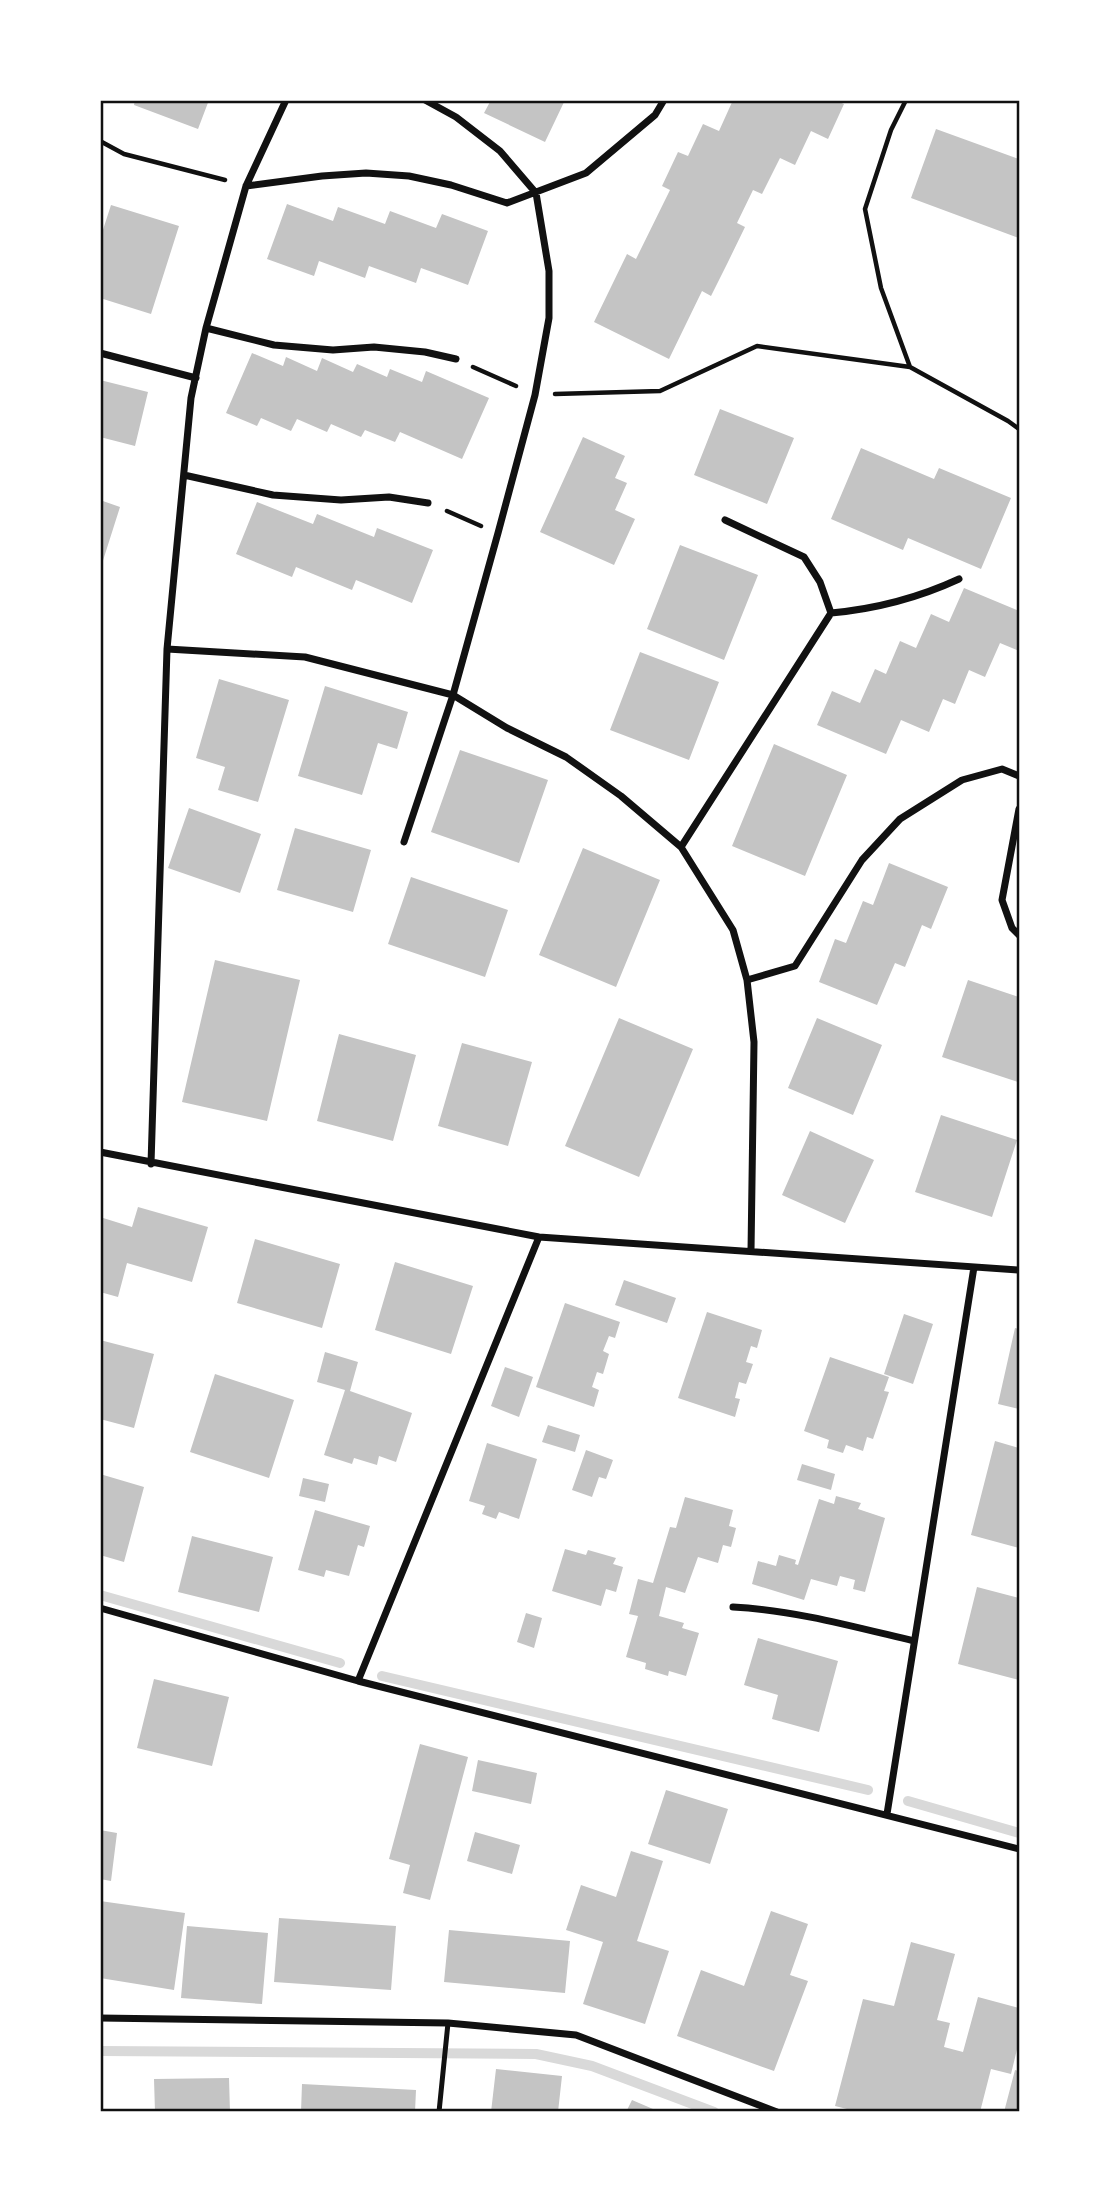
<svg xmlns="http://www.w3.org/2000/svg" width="1119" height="2212" font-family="'Source Serif 4',serif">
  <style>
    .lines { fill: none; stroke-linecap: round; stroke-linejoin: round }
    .stream { stroke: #d9d9d9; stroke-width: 10 }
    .building { fill: #c4c4c4 }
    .path { stroke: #111; stroke-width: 4.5 }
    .service { stroke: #111; stroke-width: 5 }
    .minor { stroke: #111; stroke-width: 7 }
    .neatline { fill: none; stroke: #111; stroke-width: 2.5 }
  </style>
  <rect width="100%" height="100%" fill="#fff"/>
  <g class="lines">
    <path class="stream" d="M100,1595L340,1663
      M382,1676L868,1790
      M908,1801L1019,1833
      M100,2051L536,2054L592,2066L714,2112"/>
  </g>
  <path class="building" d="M135,100H209L198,129L134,105Z
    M491,100H565L545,142L484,113Z
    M733,100H747L752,102L754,100H834L844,104L828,139L811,131L795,165L780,158L762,194L753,190L737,223L745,227L728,262L711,296L702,291L669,359L594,322L627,254L636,259L670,190L662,186L678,152L688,156L703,124L719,131Z
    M936,129L1019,159V238L911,198Z
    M287,204L333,221L338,207L385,224L390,211L436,228L442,214L488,231L468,285L421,268L416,283L369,266L365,278L319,261L314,276L267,259Z
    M111,205L179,226L151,314L100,298V239Z
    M252,353L283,366L286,357L317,371L322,358L353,372L357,364L387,377L390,369L422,382L426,371L489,398L462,459L400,432L395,442L365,430L361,437L331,424L327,432L297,419L291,431L261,418L257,426L226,413Z
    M100,380L148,392L135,446L100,437Z
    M720,409L794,438L767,504L694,475Z
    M583,437L625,456L615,478L627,483L615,510L635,519L614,565L540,532Z
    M861,448L934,479L939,468L1011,498L981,569L908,538L903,550L831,519Z
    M100,500L120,507L100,570Z
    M257,502L313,524L317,514L374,537L377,528L433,550L412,603L356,580L352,590L296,567L292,577L236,554Z
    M680,545L758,575L724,660L647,629Z
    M964,588L1019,611V651L1000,643L985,677L969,670L955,704L943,699L929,732L901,720L886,754L817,725L832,691L860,703L875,669L886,674L900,641L916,648L931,614L949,622Z
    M640,652L719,682L689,760L610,730Z
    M219,679L289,700L258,802L218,790L225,767L196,758Z
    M325,686L408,712L397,749L378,743L362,795L298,776Z
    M774,744L847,775L805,876L732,846Z
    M460,750L548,780L519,863L431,832Z
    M189,808L261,834L240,893L168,868Z
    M295,828L371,850L353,912L277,890Z
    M583,848L660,880L616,987L539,955Z
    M889,863L948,887L931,929L922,925L905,967L895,963L877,1005L819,982L835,939L846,943L863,901L873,905Z
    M411,877L508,910L485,977L388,944Z
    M215,960L300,980L267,1121L182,1102Z
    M968,980L1019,997L1018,1082L942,1057Z
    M619,1018L693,1049L639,1177L565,1146Z
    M817,1018L882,1045L853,1115L788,1088Z
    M339,1034L416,1055L393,1141L317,1121Z
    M462,1043L532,1062L508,1146L438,1126Z
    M941,1115L1017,1140L992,1217L915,1192Z
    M810,1131L874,1160L845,1223L782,1195Z
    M138,1207L208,1227L192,1282L127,1263L118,1297L100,1292V1217L132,1227Z
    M255,1239L340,1264L322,1328L237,1303Z
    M395,1262L473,1286L451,1354L375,1330Z
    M624,1280L676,1298L667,1323L615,1305Z
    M565,1303L620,1322L615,1338L609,1336L603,1351L609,1354L603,1374L597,1372L592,1387L599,1390L594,1407L536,1387Z
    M707,1312L762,1330L757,1348L751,1346L746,1362L753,1364L746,1384L739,1382L735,1398L740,1399L735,1417L678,1398Z
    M904,1314L933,1324L913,1384L884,1374Z
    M1015,1328L1019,1329V1409L998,1404Z
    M100,1340L154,1354L134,1428L100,1419Z
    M325,1352L358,1362L350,1391L412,1413L396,1462L379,1456L377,1465L354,1458L352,1464L324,1455L345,1390L317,1382Z
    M830,1357L889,1377L884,1391L889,1392L873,1439L867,1437L863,1451L846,1445L843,1453L827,1448L829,1440L804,1431Z
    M505,1367L533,1377L519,1417L491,1406Z
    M215,1374L294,1400L269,1478L190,1452Z
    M548,1425L580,1435L575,1452L542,1442Z
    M995,1441L1019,1448V1548L971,1535Z
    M487,1443L537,1459L519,1519L499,1512L496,1519L482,1514L485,1506L469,1501Z
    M586,1450L613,1460L606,1479L599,1477L592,1497L572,1490Z
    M802,1464L835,1474L831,1490L797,1480Z
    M100,1474L144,1487L124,1562L100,1555Z
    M303,1478L329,1484L325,1502L299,1496Z
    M836,1496L861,1503L858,1509L885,1518L865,1592L853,1589L855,1580L840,1576L837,1586L811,1579L804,1600L752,1584L758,1561L776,1566L779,1555L796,1560L795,1564L798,1565L819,1499L834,1504Z
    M685,1497L733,1510L729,1526L736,1528L731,1547L723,1545L718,1563L698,1557L685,1593L666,1587L659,1616L684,1623L682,1628L699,1633L686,1676L669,1671L668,1676L645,1669L646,1663L626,1657L638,1616L629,1614L638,1579L653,1583L670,1527L676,1528Z
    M315,1510L370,1526L364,1547L358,1545L349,1576L326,1570L324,1577L298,1570Z
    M192,1536L273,1557L259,1612L178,1592Z
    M565,1549L586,1555L588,1550L616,1558L613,1564L623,1567L616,1592L606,1589L601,1606L552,1591Z
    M977,1587L1019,1598V1680L958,1664Z
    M526,1613L542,1618L534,1648L517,1642Z
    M758,1638L838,1661L819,1732L772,1719L778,1695L744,1685Z
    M154,1679L229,1697L212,1766L137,1748Z
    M420,1744L468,1757L430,1900L403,1893L410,1865L389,1859Z
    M478,1760L537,1773L531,1804L472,1791Z
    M666,1790L728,1809L710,1864L648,1844Z
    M100,1830L117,1833L111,1881L100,1879Z
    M475,1832L520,1845L512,1874L467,1861Z
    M631,1851L663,1861L637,1941L669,1951L645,2024L583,2004L603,1942L566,1930L581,1885L616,1897Z
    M100,1901L185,1913L174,1990L100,1978Z
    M771,1911L808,1924L790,1975L808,1981L774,2071L677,2036L701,1970L744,1986Z
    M279,1918L396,1926L391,1990L274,1982Z
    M187,1926L268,1933L262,2004L181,1998Z
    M449,1930L570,1941L565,1993L444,1982Z
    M911,1942L955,1954L937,2020L950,2023L944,2047L963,2052L978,1997L1019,2008V2041L1011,2074L991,2069L980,2112H859L835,2106L863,1999L894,2006Z
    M496,2069L562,2076L558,2112H491Z
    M1015,2070L1019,2071V2112H1004Z
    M229,2078L230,2112H155L154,2079Z
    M302,2084L416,2090L415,2112H301Z
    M632,2100L660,2112H626Z"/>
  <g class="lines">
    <path class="path" d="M906,100L891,130L865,209L881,288L910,367L1008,421L1019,429
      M100,141L124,154L225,180
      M473,367L516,386
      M555,394L660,391L757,346L910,367
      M447,511L481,526"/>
    <path class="service" d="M439,2112L448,2023"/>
    <path class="minor" d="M246,186L322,176L366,173L409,176L451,185L507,203L586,173L655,115L664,100
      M206,328L274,345L333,350L374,347L425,352L456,359
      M100,353L196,378
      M184,475L273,495L341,500L389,497L428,503
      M725,520L804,557L820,582L831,613C875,609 918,598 959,579
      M167,649L305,657L453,695L507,728L566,757L621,796L681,847L733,930L747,980L754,1042L751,1251
      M1019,809L1002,900L1012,928L1019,935
      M404,842L453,695L498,533L535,395L549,318V271L536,193L500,151L456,117L425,100
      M681,847L831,613
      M747,980L795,966L862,860L900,819L962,780L1002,769L1019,776
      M100,1152L539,1237L1019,1270
      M151,1164L167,649L191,398L206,328L246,186L286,100
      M733,1607C794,1610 855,1627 914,1641
      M100,1608L358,1681L1019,1849
      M358,1681L539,1237
      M887,1814L974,1267
      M100,2018L448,2023L576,2035L777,2112"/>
  </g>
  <rect width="1119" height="2212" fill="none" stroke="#ffffff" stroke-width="203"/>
  <rect x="102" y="102" width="916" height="2008" class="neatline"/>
</svg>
